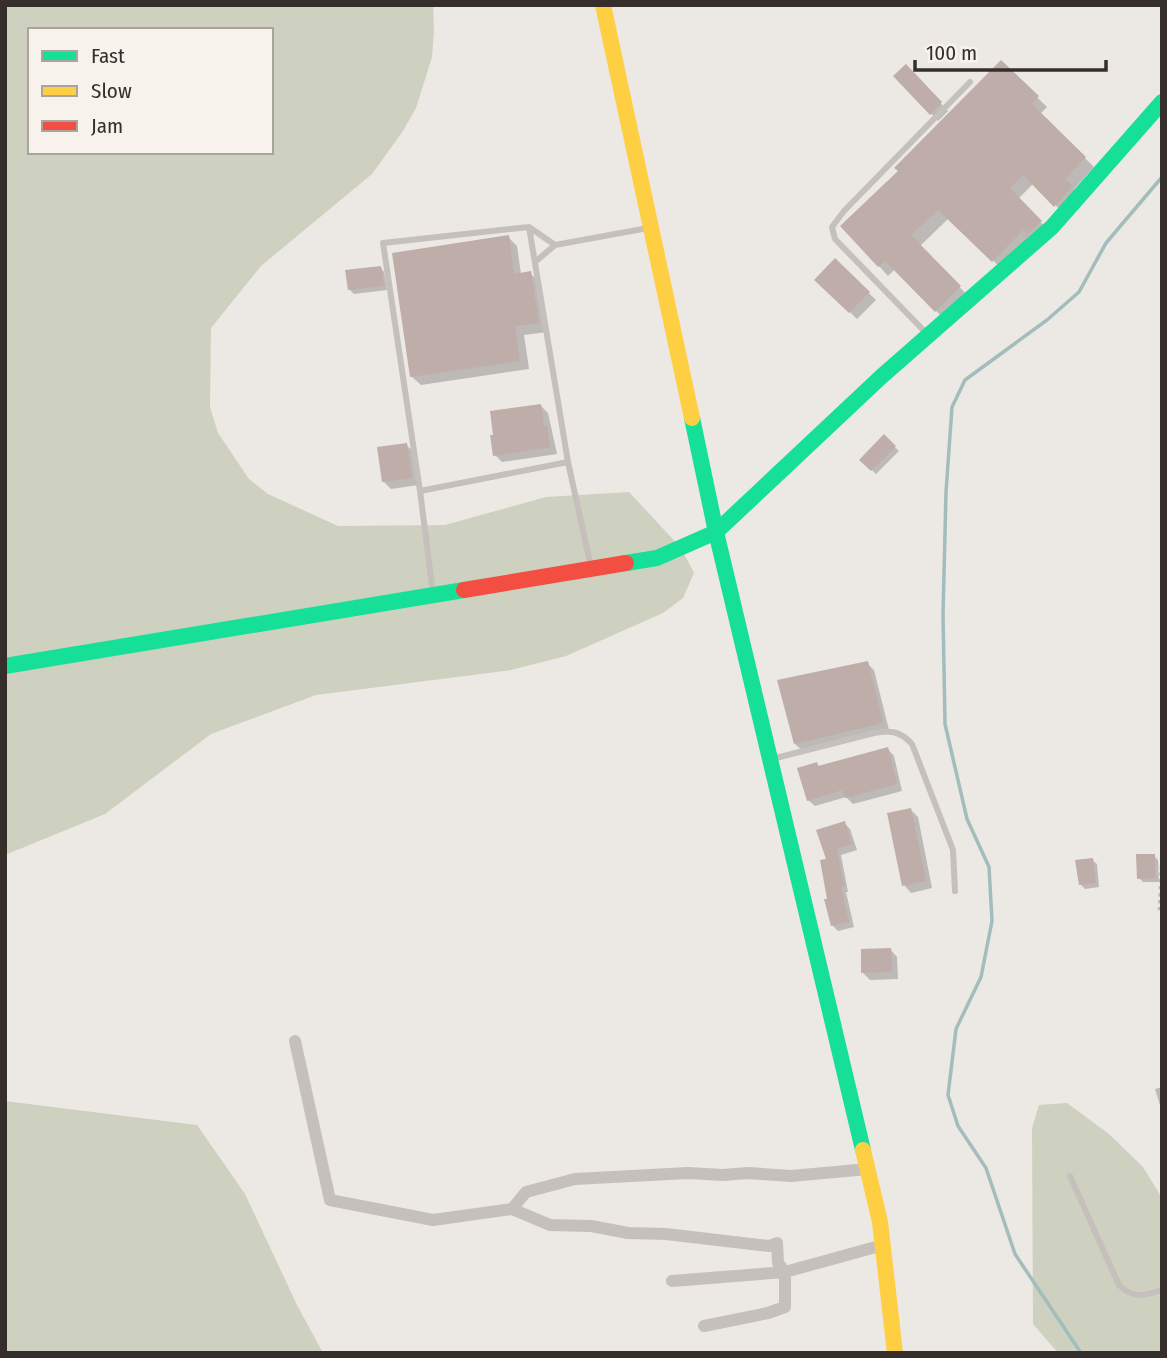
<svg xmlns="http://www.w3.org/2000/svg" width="1167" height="1358" font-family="'Fira Sans Condensed',sans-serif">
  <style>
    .green { fill: #ced1bf; fill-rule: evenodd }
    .shadow { fill: #0003 }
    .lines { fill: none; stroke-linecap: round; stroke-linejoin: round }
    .stream { stroke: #a2bdbb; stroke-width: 3.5 }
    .building { fill: #beada8 }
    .path { stroke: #beb9b5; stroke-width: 2.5; stroke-dasharray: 3.5 3.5; stroke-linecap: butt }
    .lane { stroke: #c6c0bc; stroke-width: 6 }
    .street { stroke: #c6c0bc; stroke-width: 12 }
    .fast { stroke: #16e098; stroke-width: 16 }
    .slow { stroke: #ffcf43; stroke-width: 16 }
    .jam { stroke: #f24e42; stroke-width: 16 }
  </style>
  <rect width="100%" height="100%" fill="#ece8e4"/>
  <path class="green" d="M5,5H433L434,31L432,57L416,108L403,131L372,174L261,266L211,328L210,407L218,433L249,479L268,494L338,526L445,525L546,497L629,492L681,548L694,573L683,598L663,613L566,656L511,670L316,695L211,734L105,814L5,855ZM30,30H271V152H30Z
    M5,1101L197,1125L245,1194L297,1305L323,1353H5Z
    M1067,1103L1109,1134L1143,1167L1162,1198V1353H1058L1033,1324L1032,1128L1039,1105Z"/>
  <path class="shadow" d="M1001,62L1047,107L1040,114L1094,167L1074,189L1081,197L1065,215L1034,183L1018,199L1050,232L1003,270L949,218L920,246L969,297L945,320L895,269L888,276L879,266L900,171Z
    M906,66L948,111L938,121L895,76Z
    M508,237L517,246L521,274L530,273L539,282L547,332L524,335L529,369L421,385L411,376Z
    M835,261L876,300L857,319L817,280Z
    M380,267L384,272L387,290L354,294L349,289Z
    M541,406L548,413L557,454L502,462L495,455Z
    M884,437L899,451L876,474L862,460Z
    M406,445L414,452L419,485L391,489L383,481Z
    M867,663L874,670L889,730L803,751L795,744Z
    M888,749L894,756L902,791L853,804L846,797L815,806L808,800L817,764L820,767Z
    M911,810L918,817L932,888L911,893L904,885Z
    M844,823L850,829L857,850L841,855L848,892H846L854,927L838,931L832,925L828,860Z
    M1154,856L1158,860L1159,882H1143L1139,878Z
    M1092,860L1097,864L1099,887L1085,889L1080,884Z
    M890,949L897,957L898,979L870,980L863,973Z
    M1162,1087V1112L1155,1089Z"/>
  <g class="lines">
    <path class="stream" d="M1081,1353L1015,1254L986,1168L958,1126L948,1095L956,1029L981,977L992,921L989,867L967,819L945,724L943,615L946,492L952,407L965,380L1047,320L1079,292L1106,243L1162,177"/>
  </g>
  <path class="building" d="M1001,60L1039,96L1032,104L1086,157L1065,179L1073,186L1054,207L1023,175L1010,188L1042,221L1027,234L1023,230L992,262L938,210L911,235L961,286L935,312L885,261L878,267L840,226L898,171L894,168Z
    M906,64L942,102L930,115L893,76Z
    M509,235L514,274L531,271L539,323L515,326L520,361L410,377L392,253Z
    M835,258L870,292L849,313L814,280Z
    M381,266L384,286L348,290L345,270Z
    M541,404L544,427L547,426L550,447L493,456L490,435H493L490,411Z
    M884,434L896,446L871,471L859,460Z
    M407,443L412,478L382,482L377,447Z
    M868,661L883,723L794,744L777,680Z
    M888,747L897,784L845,798L842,790L807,801L797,768L817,762L818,766Z
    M911,808L926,881L902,886L887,813Z
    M845,821L852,844L837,849L844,886L841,887L849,922L831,926L824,899H827L820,860L826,859L816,830Z
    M1136,854H1155V878L1137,879Z
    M1093,858L1096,883L1079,885L1075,860Z
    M891,948L892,972L861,973V949Z"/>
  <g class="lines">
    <path class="path" d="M1162,844L1159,909L1162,916"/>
    <path class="lane" d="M529,227L568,462L420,491L383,243L529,227L555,245L648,228
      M535,262L555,245
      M928,335L835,239L832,227L844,211L970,82
      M568,462L591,567
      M420,491L433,593
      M772,759L874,733C891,730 900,731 912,744L953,850L955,891
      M1070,1176L1119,1285C1133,1299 1144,1296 1162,1290"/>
    <path class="street" d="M295,1041L330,1200L433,1220L512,1209
      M868,1169L791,1176L748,1173L723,1175L688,1173L575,1179L526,1192L512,1209L550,1225L591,1226L628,1233L666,1234L769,1246L777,1243L778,1263L785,1272L883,1245
      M672,1281L785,1272V1307L768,1313L704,1326"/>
    <path class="fast" d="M692,418L716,532L863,1150
      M626,563L657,558L716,532L882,376L1052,227L1162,102
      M5,666L464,590"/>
    <path class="slow" d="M603,5L692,418
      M863,1150L880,1222L895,1353"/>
    <path class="jam" d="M464,590L626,563"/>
  </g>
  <rect width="1167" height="1358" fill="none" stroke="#362e2b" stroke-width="14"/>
  <rect x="28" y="28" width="245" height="126" fill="#f8f2ec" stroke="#aaa49f" stroke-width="2"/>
  <rect x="42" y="51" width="35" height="10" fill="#16e098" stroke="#aaa49f" stroke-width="2"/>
  <text x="91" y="63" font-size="21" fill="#362e2b">Fast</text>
  <rect x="42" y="86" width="35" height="10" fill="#ffcf43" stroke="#aaa49f" stroke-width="2"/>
  <text x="91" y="98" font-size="21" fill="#362e2b">Slow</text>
  <rect x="42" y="121" width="35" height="10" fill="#f24e42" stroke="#aaa49f" stroke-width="2"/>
  <text x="91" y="133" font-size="21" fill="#362e2b">Jam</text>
  <path d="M915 60v10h191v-10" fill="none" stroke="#362e2b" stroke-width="3.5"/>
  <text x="926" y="60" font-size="21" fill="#362e2b" stroke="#f8f2ec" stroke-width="5" paint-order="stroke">100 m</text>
</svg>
